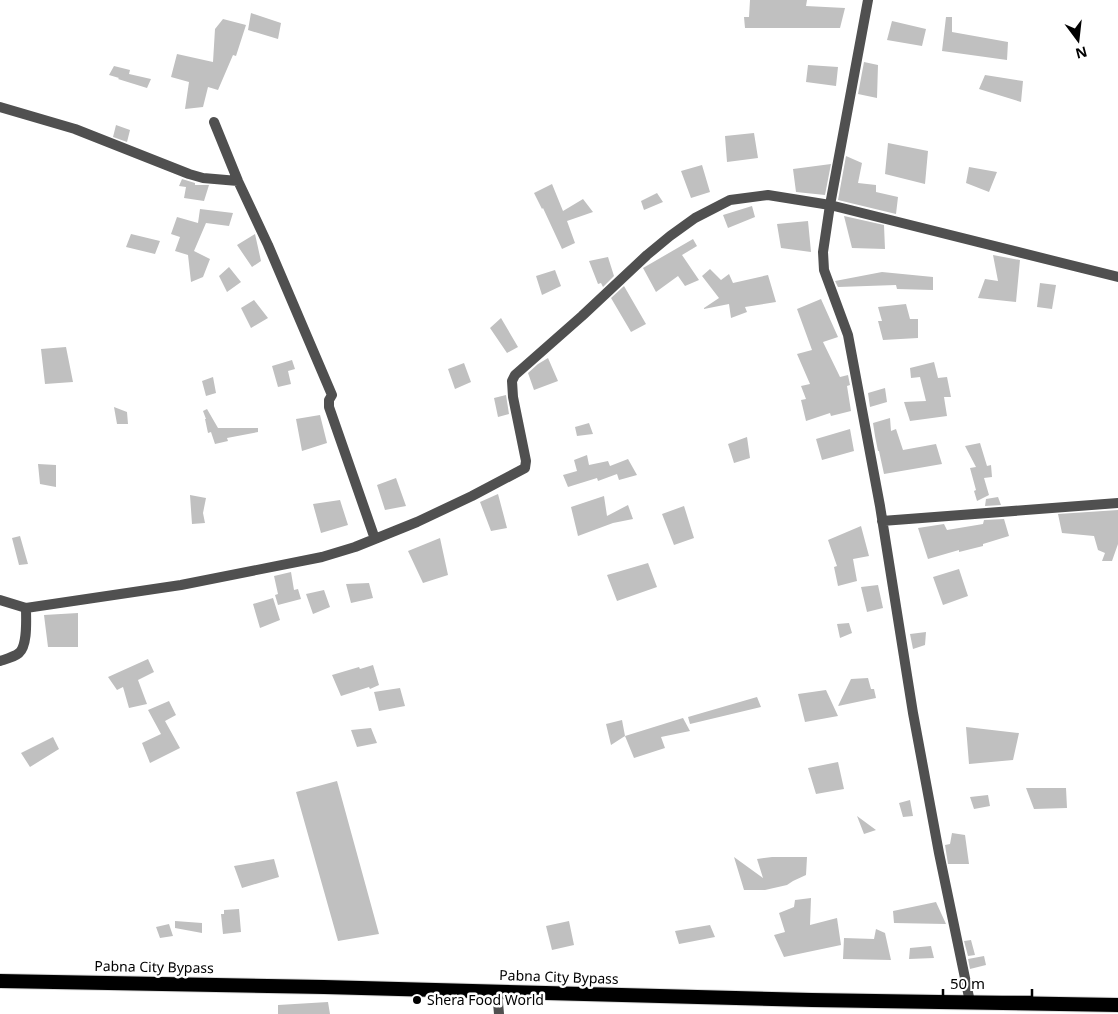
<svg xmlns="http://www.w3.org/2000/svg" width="1118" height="1014" font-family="'Noto Sans',sans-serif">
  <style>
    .building { fill: #c0c0c0 }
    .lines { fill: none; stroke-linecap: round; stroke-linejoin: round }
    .trunk-casing { stroke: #dbdbdb; stroke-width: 16 }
    .minor { stroke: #505050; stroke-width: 10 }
    .trunk { stroke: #000; stroke-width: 14 }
    .poi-dot { fill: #000; stroke: #fff; stroke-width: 2 }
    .labels { text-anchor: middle; stroke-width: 5; stroke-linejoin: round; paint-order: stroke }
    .street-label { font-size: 14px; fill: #000; stroke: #fff }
    .poi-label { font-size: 14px; fill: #000; stroke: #fff; text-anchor: start }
  </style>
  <rect width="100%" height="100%" fill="#fff"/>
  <path class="building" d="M750,0H807L806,6L845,8L840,28H745L744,17H749Z
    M251,13L281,23L278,39L248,30Z
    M946,17H952V32L1008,42L1007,60L942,51Z
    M223,19L246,25L236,56L233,55L218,90L208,87L203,107L185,109L189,82L171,77L177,54L213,62L215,29Z
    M892,21L926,29L922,46L887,40Z
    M864,62L878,65L877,98L858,94Z
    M808,65L838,67L836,86L806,82Z
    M114,66L130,70L129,74L151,79L147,88L118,79L119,78L109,75Z
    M985,75L1023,81L1021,102L979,89Z
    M116,125L130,130L127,142L113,137Z
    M754,133L758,158L727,162L725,136Z
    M888,143L928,151L925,184L885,174Z
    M846,156L862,163L858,183L876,185V192L898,197L896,214L838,200Z
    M831,164L825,195L796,192L793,169Z
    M702,165L710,192L691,198L681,171Z
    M969,167L997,172L989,192L966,183Z
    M182,179L195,183V185H209L204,201L184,198L186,187L179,186Z
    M552,184L563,211L583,199L593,212L567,221L575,243L562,249L543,208L542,209L534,193Z
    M657,193L663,202L644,210L641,201Z
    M752,206L755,217L728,228L723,215Z
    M200,209L233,213L229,226L206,223L194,251L210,259L203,277L191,282L188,255L175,251L180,237L171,234L177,217L198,223Z
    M844,216L884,225L885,249L852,248Z
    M808,221L811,252L781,248L777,224Z
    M131,234L160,241L155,254L126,247Z
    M255,234L261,261L252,267L237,245Z
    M693,239L697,246L682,255L699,280L685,286L678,276L656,292L643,268Z
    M993,255L1020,260L1016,302L978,298L985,279L998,281Z
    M608,257L614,276L603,287L601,283L598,284L589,261Z
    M229,267L241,282L227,292L219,276Z
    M710,269L721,280L729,274L733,283L768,275L776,302L745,307L747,312L731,318L729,304L704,309V308L719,298L702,276Z
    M555,270L561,286L542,295L536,276Z
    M882,272L933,277V290L897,289L896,285L838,287L835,281Z
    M1040,283L1056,285L1052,309L1037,307Z
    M624,286L646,324L631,332L611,298Z
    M821,299L838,337L823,342L840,377L848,375L850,385L847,386L851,411L831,416L830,413L806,421L801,400L806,399L801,386L810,384L797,354L812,350L797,309Z
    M254,300L268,318L251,328L241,308Z
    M906,304L910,319H918V338L883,340L878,321H882L878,307Z
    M501,318L518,347L507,353L490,328Z
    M66,347L73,382L45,384L41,349Z
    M548,358L558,381L534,390L528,373L538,364Z
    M292,360L295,369L288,371L291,384L278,387L272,366Z
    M934,362L938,378L947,377L951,397H944L947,416L910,421L904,402L926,401L920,377L911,378L910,368Z
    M464,363L471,382L455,389L448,369Z
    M213,377L216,393L206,396L202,381Z
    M885,388L887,402L870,407L868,393Z
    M506,395L509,414L498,417L494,398Z
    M114,407L127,412L128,424H117Z
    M207,409L218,428H258V432L227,438L228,441L215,444L211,432L208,433L205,419H206L203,411Z
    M320,415L327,443L302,451L296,419Z
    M890,418L891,431L896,429L903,450L936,444L942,464L884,474L879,451H878L875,436L873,423Z
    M589,423L593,434L577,436L575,427Z
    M850,429L854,451L822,460L816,439Z
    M747,437L750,458L734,463L728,444Z
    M980,443L987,466L991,465L992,477L984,478L989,495L977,501L974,491L976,490L970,468L976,467L965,446Z
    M587,455L589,465L608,461L610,466L628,459L637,475L619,480L617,474L598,481L597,478L568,487L563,475L577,471L574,460Z
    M38,464L56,465V487L40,484Z
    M396,478L406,506L385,510L377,485Z
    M498,494L507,528L491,531L480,502Z
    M190,495L206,498L203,513L205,523L192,524Z
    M604,496L607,516L628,505L633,519L613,523L578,536L571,507Z
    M998,497L1001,505L985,506L986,499Z
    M340,500L348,525L321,533L313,504Z
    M684,506L694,538L674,545L662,514Z
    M1118,510V544L1112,561H1102L1105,553L1098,550L1094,536L1062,533L1058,514Z
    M1004,519L1009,536L983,544V546L959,552V550L928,559L918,528L944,524L947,530L983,524L984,520Z
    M861,526L869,556L853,559L857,581L838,586L834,567L837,566L828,540Z
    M20,536L28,564L19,565L12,538Z
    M440,538L448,575L423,583L408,551Z
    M648,563L657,587L617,601L607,575Z
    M959,569L968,596L943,605L933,577Z
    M291,572L294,590L298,589L301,599L278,605L275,595L278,594L274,576Z
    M369,583L373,598L351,603L346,584Z
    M878,585L883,608L867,612L861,587Z
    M324,590L330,607L313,614L306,594Z
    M273,598L280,620L260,628L253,604Z
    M78,613V647H48L44,615Z
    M849,623L852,633L840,638L837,624Z
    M926,632L925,645L913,649L910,634Z
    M148,659L154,672L138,680L147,704L129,708L123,687L117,690L108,677Z
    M373,665L379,685L370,689L369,687L341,696L332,675L359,667L360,669Z
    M868,678L871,689H874L876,698L838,706L851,679Z
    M400,688L405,706L379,711L374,692Z
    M826,690L838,716L805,722L798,694Z
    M757,697L761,707L690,724L688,717Z
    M169,701L176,715L165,721L180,748L150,763L142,743L161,734L148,710Z
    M683,718L690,731L661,737L665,748L634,758L625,736Z
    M622,720L625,736L611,745L606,724Z
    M966,727L1019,733L1013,760L969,764Z
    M371,728L377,743L357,747L351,730Z
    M53,737L59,749L30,767L21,753Z
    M838,762L844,789L816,794L808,768Z
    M337,781L379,934L338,941L296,792Z
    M1026,788H1066L1067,808L1034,809Z
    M988,795L990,806L974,809L970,797Z
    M910,800L913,816L903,817L899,803Z
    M857,816L876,830L864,834Z
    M952,833L965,835L969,864H948L945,845L950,844Z
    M734,857L763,878L757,859L772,857H807L806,875L793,881L787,885L765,890H744Z
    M274,859L279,877L242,888L234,866Z
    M811,898L810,925L837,918L841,945L784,957L774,935L785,932L779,913L794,907L795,900Z
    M936,902L946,924L894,923L893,911Z
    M239,909L241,932L223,934L221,914H224V910Z
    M175,921L202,923V933L175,928Z
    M569,921L574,945L552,950L546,926Z
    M169,924L173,936L160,938L156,927Z
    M710,925L715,937L679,944L675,931Z
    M876,929L885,933L891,960L843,959L844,938L874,939Z
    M971,940L975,955L968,956L964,941Z
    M931,946L934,958L909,959L910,948Z
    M984,956L986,965L970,969L968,959Z
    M328,1002L330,1014H278V1005Z"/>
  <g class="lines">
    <defs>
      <path id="trunk" d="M0,981L324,987L812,1000L1118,1005"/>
    </defs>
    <use href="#trunk" class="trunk-casing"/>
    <path class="minor" d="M868,0L830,205L823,252L824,270L848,335L880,506L913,713L939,853L970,1002
      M0,107L75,129L189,174L203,178L238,181
      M214,122L238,181L268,245L332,395L329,400V407L375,539
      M882,521L1118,503
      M0,600L26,608L181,585L322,557L355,547L417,522L472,496L525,468L526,461L513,397L512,381L515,375L582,316L647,255L670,236L695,218L730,200L768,195L830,205L1118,277
      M0,661C6,659 14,657 19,653C28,645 26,620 26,608
      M497,991L499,1014"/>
    <use href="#trunk" class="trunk"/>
  </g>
  <circle class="poi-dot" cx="417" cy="1000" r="5"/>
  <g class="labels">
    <g class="street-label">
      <text transform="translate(154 967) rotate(1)" y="5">Pabna City Bypass</text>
      <text transform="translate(559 977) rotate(2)" y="5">Pabna City Bypass</text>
    </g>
    <g class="poi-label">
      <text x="427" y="1005">Shera Food World</text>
    </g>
  </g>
  <g transform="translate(1078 40) rotate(165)" stroke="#ffffff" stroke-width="4" paint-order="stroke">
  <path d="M0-4L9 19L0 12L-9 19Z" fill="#000000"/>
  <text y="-8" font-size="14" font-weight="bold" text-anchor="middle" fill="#000000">N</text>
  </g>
  <path d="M943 989v8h89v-8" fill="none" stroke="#000000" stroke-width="2.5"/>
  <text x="950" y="989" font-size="15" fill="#000000" stroke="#ffffff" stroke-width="4" paint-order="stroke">50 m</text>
</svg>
